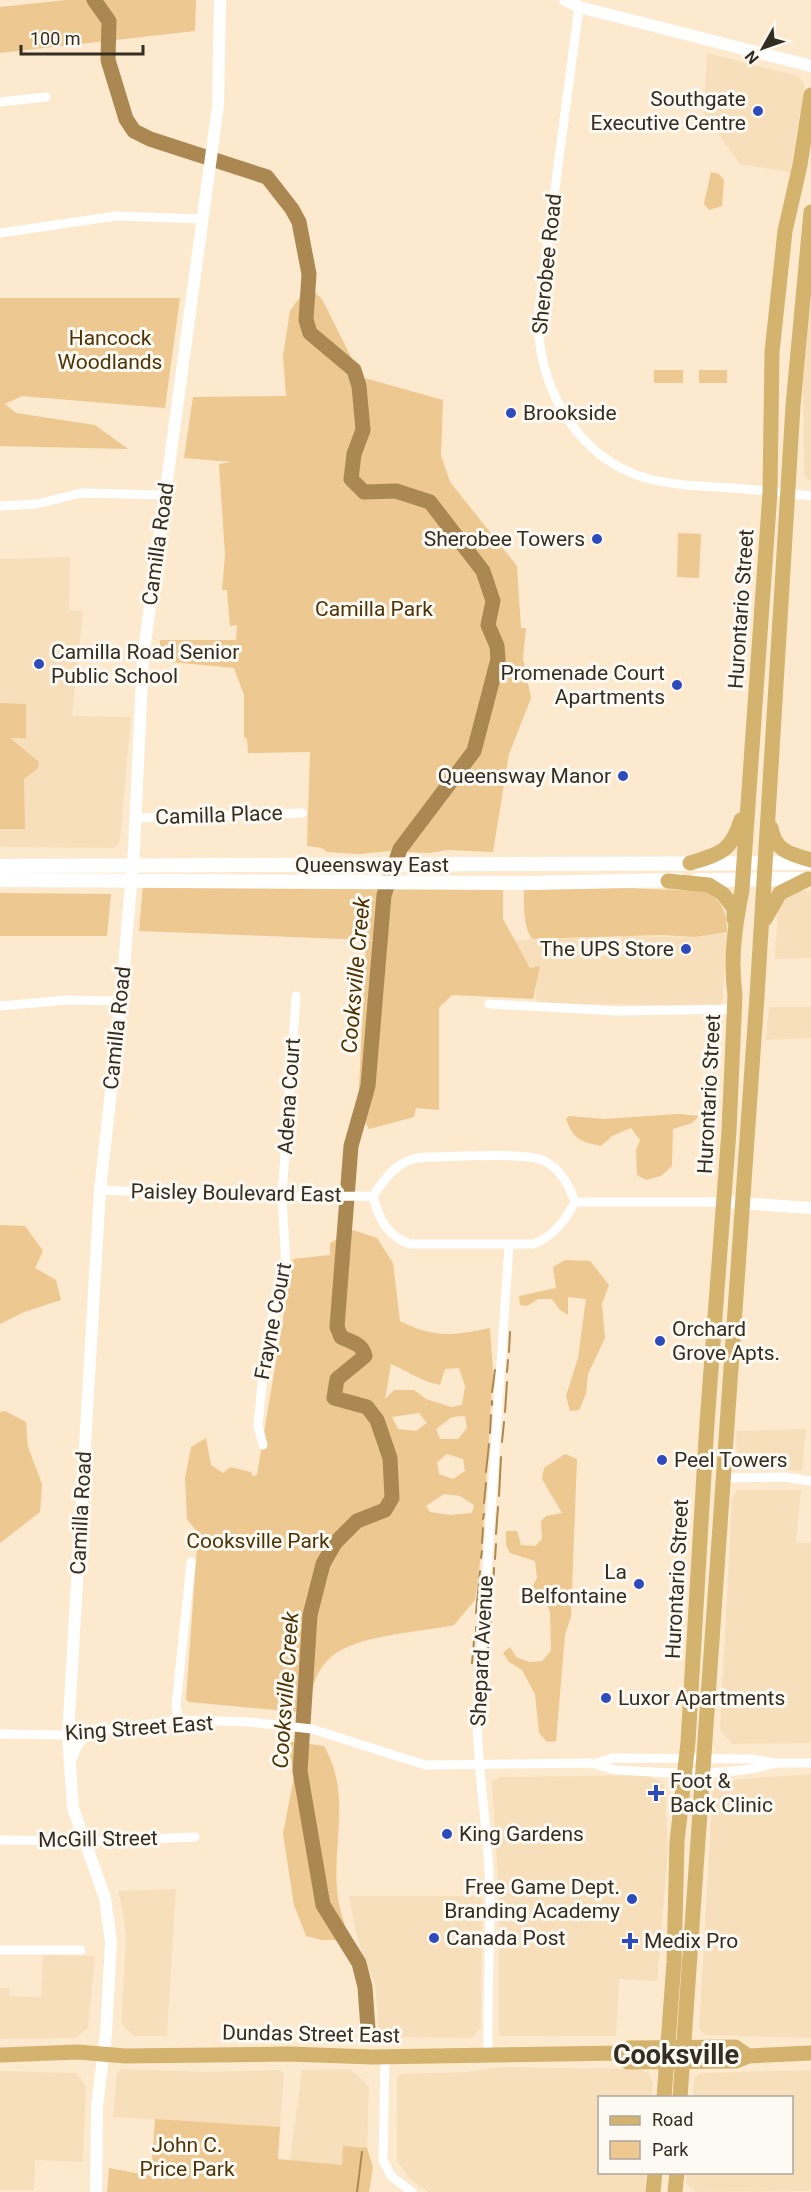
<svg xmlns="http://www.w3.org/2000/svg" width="811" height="2192" font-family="Roboto,sans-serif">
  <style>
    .built { fill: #f7dfbc }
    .green { fill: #edc890; fill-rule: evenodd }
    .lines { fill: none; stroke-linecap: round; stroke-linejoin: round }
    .stream { stroke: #ab8852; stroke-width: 2 }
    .river { stroke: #ab8852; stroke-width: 15 }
    .minor { stroke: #fff; stroke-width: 9 }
    .tertiary { stroke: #fff; stroke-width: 12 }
    .secondary { stroke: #fff; stroke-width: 14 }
    .primary { stroke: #d4b36e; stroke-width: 15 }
    .poi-dot { fill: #2e4bbb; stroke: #fdf9f3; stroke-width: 2 }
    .labels { text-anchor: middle; stroke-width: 6; stroke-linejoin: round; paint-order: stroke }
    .poi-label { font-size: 21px; fill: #342d22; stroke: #fdf9f3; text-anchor: start }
    .street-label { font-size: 21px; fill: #342d22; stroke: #fdf9f3 }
    .park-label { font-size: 21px; fill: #4e3507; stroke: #fdf9f3 }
    .water-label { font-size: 22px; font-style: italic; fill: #4b3304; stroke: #fdf9f3 }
    .district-label { font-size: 27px; font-weight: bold; fill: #342d22; stroke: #fdf9f3 }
  </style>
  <rect width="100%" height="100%" fill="#fde9cd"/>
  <path class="built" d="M707,53L798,76L805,85L790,172L740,164L704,114Z
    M811,280V482L804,476L803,382Z
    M70,557L69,610L83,611L72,716L131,717L120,841L114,848L0,847V559Z
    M792,891H811V958L775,959L778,907Z
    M727,932L722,1006L538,1003L535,998L538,969H531L514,940L598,937L599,956L622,955V936L695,937Z
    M769,1007H811V1038L766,1040Z
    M806,1429L802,1471L741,1467L737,1459L736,1431Z
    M737,1490H801L796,1543H811V1743L732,1744L720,1729L732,1499Z
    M811,1774V2038L706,2035L699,2029L713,1785L716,1781Z
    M648,1775L660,1781L665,1788L668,1850L657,1981L619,1979L616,2036H499V1900L492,1782L499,1777Z
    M176,1889L167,2036H133L121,2023L126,1941L124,1916L118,1891Z
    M349,1896H482L481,2027L472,2038L379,2037L375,1984L358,1941Z
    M43,1955L95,1956L88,2028L75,2038L0,2039V1988H9V1996L41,1997Z
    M498,2067L636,2069L648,2072L653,2083L652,2097L600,2098V2172L646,2173L645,2192H428L410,2179L397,2161V2078L401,2074L467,2072Z
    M121,2069L207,2072L279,2070L284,2073L280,2127L113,2117L117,2074Z
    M350,2069L369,2087L367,2148L343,2147L342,2165L290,2161L302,2070Z
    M811,2070V2191L695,2192L686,2183L687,2173L792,2172V2098L693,2097L694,2079L701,2073Z
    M0,2071L76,2073L86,2086L83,2162L35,2160L34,2190H0Z"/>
  <path class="green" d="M67,0H196L195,31L0,53V7Z
    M711,172L719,174L724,180L722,206L709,210L704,204Z
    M308,286L322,299L361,377L443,400L441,455L450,482L517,566L521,628H526L523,658L531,698L509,754L493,852L448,850L429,853L389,851L359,854L327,852L322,848L307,846L310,752L248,753L247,739L244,737V695L234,668L160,661V640H236L237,625L230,626L227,590H222L225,555L219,464L232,462L184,458L193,397L286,396L283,356L290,311Z
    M0,298H180L165,408L22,396L5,404L16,413L95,425L128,449L0,446Z
    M654,370H683V383H654Z
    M699,370H727V383H699Z
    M678,533L701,534L699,578L677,577Z
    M0,703L26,704V738H10L39,762L38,768L24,779L25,829H0Z
    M143,884L503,885V919L530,968L540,966L533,999L452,995L439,1008V1110L416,1108L414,1117L369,1129L358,1109L366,941H393L139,931Z
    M597,887L705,891C723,902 727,912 727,932L695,937L661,935L532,939C523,926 524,905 524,890Z
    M0,893L111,894L107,936H0Z
    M679,1114L699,1116L692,1123L673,1129L672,1166L661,1176L646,1180L637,1175L636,1150L640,1140L631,1128L612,1136L601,1146C580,1141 574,1140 566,1119L569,1116L604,1119Z
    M0,1225L25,1226L43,1251L35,1268L56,1280L61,1300L24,1312L0,1324Z
    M353,1230L377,1238L393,1263L400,1321C433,1338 454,1336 490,1328L493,1372L482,1547L475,1600L454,1625C419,1633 350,1634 326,1662C313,1676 310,1696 309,1713L189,1702L186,1699L198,1533L187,1519L185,1478L191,1447L206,1438L211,1465L223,1473L230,1467L251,1472L252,1476L257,1475L293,1259L330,1255V1243ZM391,1364C410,1372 418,1380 440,1385L445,1369L459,1368L465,1386L462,1405L451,1407L426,1399L414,1390H394L385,1399ZM419,1413L427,1423L416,1431L398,1429L392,1417ZM465,1416L467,1428L458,1439H440L436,1429L452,1417ZM447,1454L463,1459L465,1471L453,1479L439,1474L437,1462ZM444,1494L460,1496L474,1505L472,1513L450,1515L430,1512L426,1506Z
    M565,1260L590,1261L609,1285L602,1304L605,1338L588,1374L586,1394L579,1410L570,1411L566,1396L578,1358L586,1299L568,1297V1315L560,1310L552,1299H538L527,1306L520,1305L519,1296L556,1288L553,1267Z
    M5,1411L26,1422L28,1447L42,1484L40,1512L0,1543V1412Z
    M565,1454L577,1459L571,1616L565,1635L556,1741L547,1742L539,1733L535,1694L522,1670L509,1662L503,1653L510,1647L516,1657L529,1662L542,1661L551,1651L550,1612L546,1602L553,1592L547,1588L538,1594L533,1586L537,1578L535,1561L510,1553L506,1545V1531H517L521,1545L535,1546L542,1539L541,1521L546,1516L562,1513L542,1479L544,1468Z
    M287,1741L324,1746C351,1792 333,1840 337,1890C338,1906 345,1924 349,1940H322L306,1936L294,1905L283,1834L294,1776Z
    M155,2119L280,2127L278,2159L342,2165L343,2146L367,2148L373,2167L369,2192H107L109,2168L151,2176Z"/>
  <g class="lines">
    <path class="stream" d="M509,1352L510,1332
      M507,1372L508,1360
      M492,1392L495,1370
      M492,1405V1401
      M505,1412L507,1382
      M490,1433L491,1415
      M502,1442L504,1422
      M486,1472L489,1444
      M499,1496L501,1457
      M484,1503L486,1483
      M483,1519L484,1514
      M496,1534L498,1507
      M482,1543L483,1528
      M481,1558L482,1551
      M495,1559L496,1544
      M493,1591L494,1568
      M476,1613L480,1571
      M476,1631V1627
      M490,1631L492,1599
      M472,1663L474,1641
      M487,1664L489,1641
      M357,2192L362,2152"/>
    <path class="river" d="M94,0L109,21L108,60L126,119L134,131L150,139L267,177L292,209L299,222L309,274L306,320L310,333L354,370L359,386L363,430L354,454L351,479L364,492L396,491L430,502L483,571L493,601L488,625L497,646L498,659L474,751L400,849L384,895L368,1086L351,1146L337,1327L341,1337C351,1342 362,1343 365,1356L337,1379L334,1398L367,1407L377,1420L390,1458L392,1498L385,1510L357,1521L335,1543L323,1564L310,1615L300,1771L323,1905L359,1963L365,1987L368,2029"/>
    <path class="minor" d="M579,7L539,309C533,380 575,458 646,478C674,486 705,486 733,488C759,490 785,493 811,496
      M0,102L46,97
      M0,233L116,216L201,219
      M0,506L37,504L81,493L164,495
      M136,818L302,813
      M489,1004L618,1011L734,1009
      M0,1006L66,1000L121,1001
      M426,1157C450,1157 524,1152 542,1160C560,1167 569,1185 575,1202C565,1221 553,1237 533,1244H410C387,1236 379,1219 373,1196C387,1175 399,1158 426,1157Z
      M100,1190L274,1197L373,1196
      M575,1202H724
      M263,1445L258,1426L266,1341L286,1267L282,1196L296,996
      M724,1478L785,1477L811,1481
      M179,1720L176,1706L191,1562
      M0,1734L68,1735L179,1720L250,1722L312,1729L425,1765L590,1763C599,1764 608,1769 617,1770C661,1773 734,1777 775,1763
      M597,1763L612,1758L752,1759L775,1763H811
      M0,1840L98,1841L195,1837
      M0,1950H81
      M488,2056C487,2004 490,1952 490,1900C490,1838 477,1776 477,1714L509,1246
      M385,2057L383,2160L391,2176L412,2192"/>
    <path class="tertiary" d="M565,0L579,7L811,66
      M724,1202L811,1208
      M72,1757C76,1738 86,1735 103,1728
      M96,2192L97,2106L106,2034L111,1942L105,1898L73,1808L68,1735L100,1190L121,1001L134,849L143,658L218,106L220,0"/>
    <path class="secondary" d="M0,866L811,863
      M0,880L527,883L679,880
      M698,880L808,879"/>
    <path class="primary" d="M771,828C775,851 790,854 811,860
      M690,863C720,854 731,852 741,820
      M668,881L709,885L723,894L734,908V919
      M765,919L780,893L808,879
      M622,2053L628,2062L736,2061L748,2056L811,2053
      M0,2055L78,2052L125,2056L289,2054L372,2057L622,2053L628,2048L735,2047L748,2056
      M664,2098L674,1962L677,1842L688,1742L707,1423L729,1131L735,995C730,959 735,925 742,890L770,492L772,352L785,231L800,165L811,95
      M680,2098L757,996L793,406L811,212
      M653,2192L655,2172
      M675,2192L677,2172"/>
  </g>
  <g class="poi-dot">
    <circle cx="758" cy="111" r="6"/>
    <circle cx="511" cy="413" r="6"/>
    <circle cx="597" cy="539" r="6"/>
    <circle cx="39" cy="664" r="6"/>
    <circle cx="677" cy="685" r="6"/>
    <circle cx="623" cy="776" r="6"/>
    <circle cx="686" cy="949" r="6"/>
    <circle cx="660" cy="1341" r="6"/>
    <circle cx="662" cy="1460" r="6"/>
    <circle cx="639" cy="1584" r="6"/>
    <circle cx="606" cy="1698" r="6"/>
    <path d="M653 1784h6v6h6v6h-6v6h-6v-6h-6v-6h6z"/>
    <circle cx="447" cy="1834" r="6"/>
    <circle cx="632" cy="1899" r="6"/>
    <circle cx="434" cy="1938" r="6"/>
    <path d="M627 1932h6v6h6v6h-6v6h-6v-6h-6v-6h6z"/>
  </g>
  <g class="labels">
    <g class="poi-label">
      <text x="746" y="106" text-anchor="end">Southgate<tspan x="746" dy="24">Executive Centre</tspan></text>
      <text x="523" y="420">Brookside</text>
      <text x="585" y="546" text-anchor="end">Sherobee Towers</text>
      <text x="51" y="659">Camilla Road Senior<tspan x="51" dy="24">Public School</tspan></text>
      <text x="665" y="680" text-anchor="end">Promenade Court<tspan x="665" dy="24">Apartments</tspan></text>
      <text x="611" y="783" text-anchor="end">Queensway Manor</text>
      <text x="674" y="956" text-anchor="end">The UPS Store</text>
      <text x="672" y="1336">Orchard<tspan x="672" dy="24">Grove Apts.</tspan></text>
      <text x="674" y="1467">Peel Towers</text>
      <text x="627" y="1579" text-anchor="end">La<tspan x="627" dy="24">Belfontaine</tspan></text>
      <text x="618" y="1705">Luxor Apartments</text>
      <text x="670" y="1788">Foot &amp;<tspan x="670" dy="24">Back Clinic</tspan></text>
      <text x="459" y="1841">King Gardens</text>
      <text x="620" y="1894" text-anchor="end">Free Game Dept.<tspan x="620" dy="24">Branding Academy</tspan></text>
      <text x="446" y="1945">Canada Post</text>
      <text x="644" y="1948">Medix Pro</text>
    </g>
    <g class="street-label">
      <text transform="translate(547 264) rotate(-84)" y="7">Sherobee Road</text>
      <text transform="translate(158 544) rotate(-82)" y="7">Camilla Road</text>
      <text transform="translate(741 609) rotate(-86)" y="7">Hurontario Street</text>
      <text transform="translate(219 815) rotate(-2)" y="7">Camilla Place</text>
      <text x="372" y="872">Queensway East</text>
      <text transform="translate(117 1028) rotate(-84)" y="7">Camilla Road</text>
      <text transform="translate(709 1094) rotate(-87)" y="7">Hurontario Street</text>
      <text transform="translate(289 1096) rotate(-86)" y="7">Adena Court</text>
      <text transform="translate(236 1193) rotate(1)" y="7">Paisley Boulevard East</text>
      <text transform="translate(273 1321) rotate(-79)" y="7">Frayne Court</text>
      <text transform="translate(81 1513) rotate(-87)" y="7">Camilla Road</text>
      <text transform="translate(677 1579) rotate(-87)" y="7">Hurontario Street</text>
      <text transform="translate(482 1651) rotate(-87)" y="7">Shepard Avenue</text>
      <text transform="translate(139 1728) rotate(-4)" y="7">King Street East</text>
      <text transform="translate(98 1839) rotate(-1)" y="7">McGill Street</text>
      <text transform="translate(311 2034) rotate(1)" y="7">Dundas Street East</text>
    </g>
    <g class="park-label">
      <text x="110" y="345">Hancock<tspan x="110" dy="24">Woodlands</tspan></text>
      <text x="374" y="616">Camilla Park</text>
      <text x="258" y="1548">Cooksville Park</text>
      <text x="187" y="2152">John C.<tspan x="187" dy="24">Price Park</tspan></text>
    </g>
    <g class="water-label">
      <text transform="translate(355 975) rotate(-85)" y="8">Cooksville Creek</text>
      <text transform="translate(285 1690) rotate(-86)" y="8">Cooksville Creek</text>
    </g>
    <g class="district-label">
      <text x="676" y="2064">Cooksville</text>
    </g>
  </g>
  <rect x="598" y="2096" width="195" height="78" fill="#fdf9f3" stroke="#ada79f" stroke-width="1.5"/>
  <rect x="610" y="2116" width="30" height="9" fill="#d4b36e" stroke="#ada79f" stroke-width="1.5"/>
  <text x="652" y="2126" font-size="18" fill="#342d22">Road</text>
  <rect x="610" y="2141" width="30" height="18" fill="#edc890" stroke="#ada79f" stroke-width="1.5"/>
  <text x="652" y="2156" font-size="18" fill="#342d22">Park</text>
  <g transform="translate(763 48) rotate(230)" stroke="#fdf9f3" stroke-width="4.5" paint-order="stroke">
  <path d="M0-4.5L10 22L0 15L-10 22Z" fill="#342d22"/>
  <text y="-9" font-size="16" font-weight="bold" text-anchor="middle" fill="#342d22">N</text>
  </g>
  <path d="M21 45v9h122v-9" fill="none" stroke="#342d22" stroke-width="3"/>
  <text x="30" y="45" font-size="18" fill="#342d22" stroke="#fdf9f3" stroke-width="4.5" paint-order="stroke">100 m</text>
</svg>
